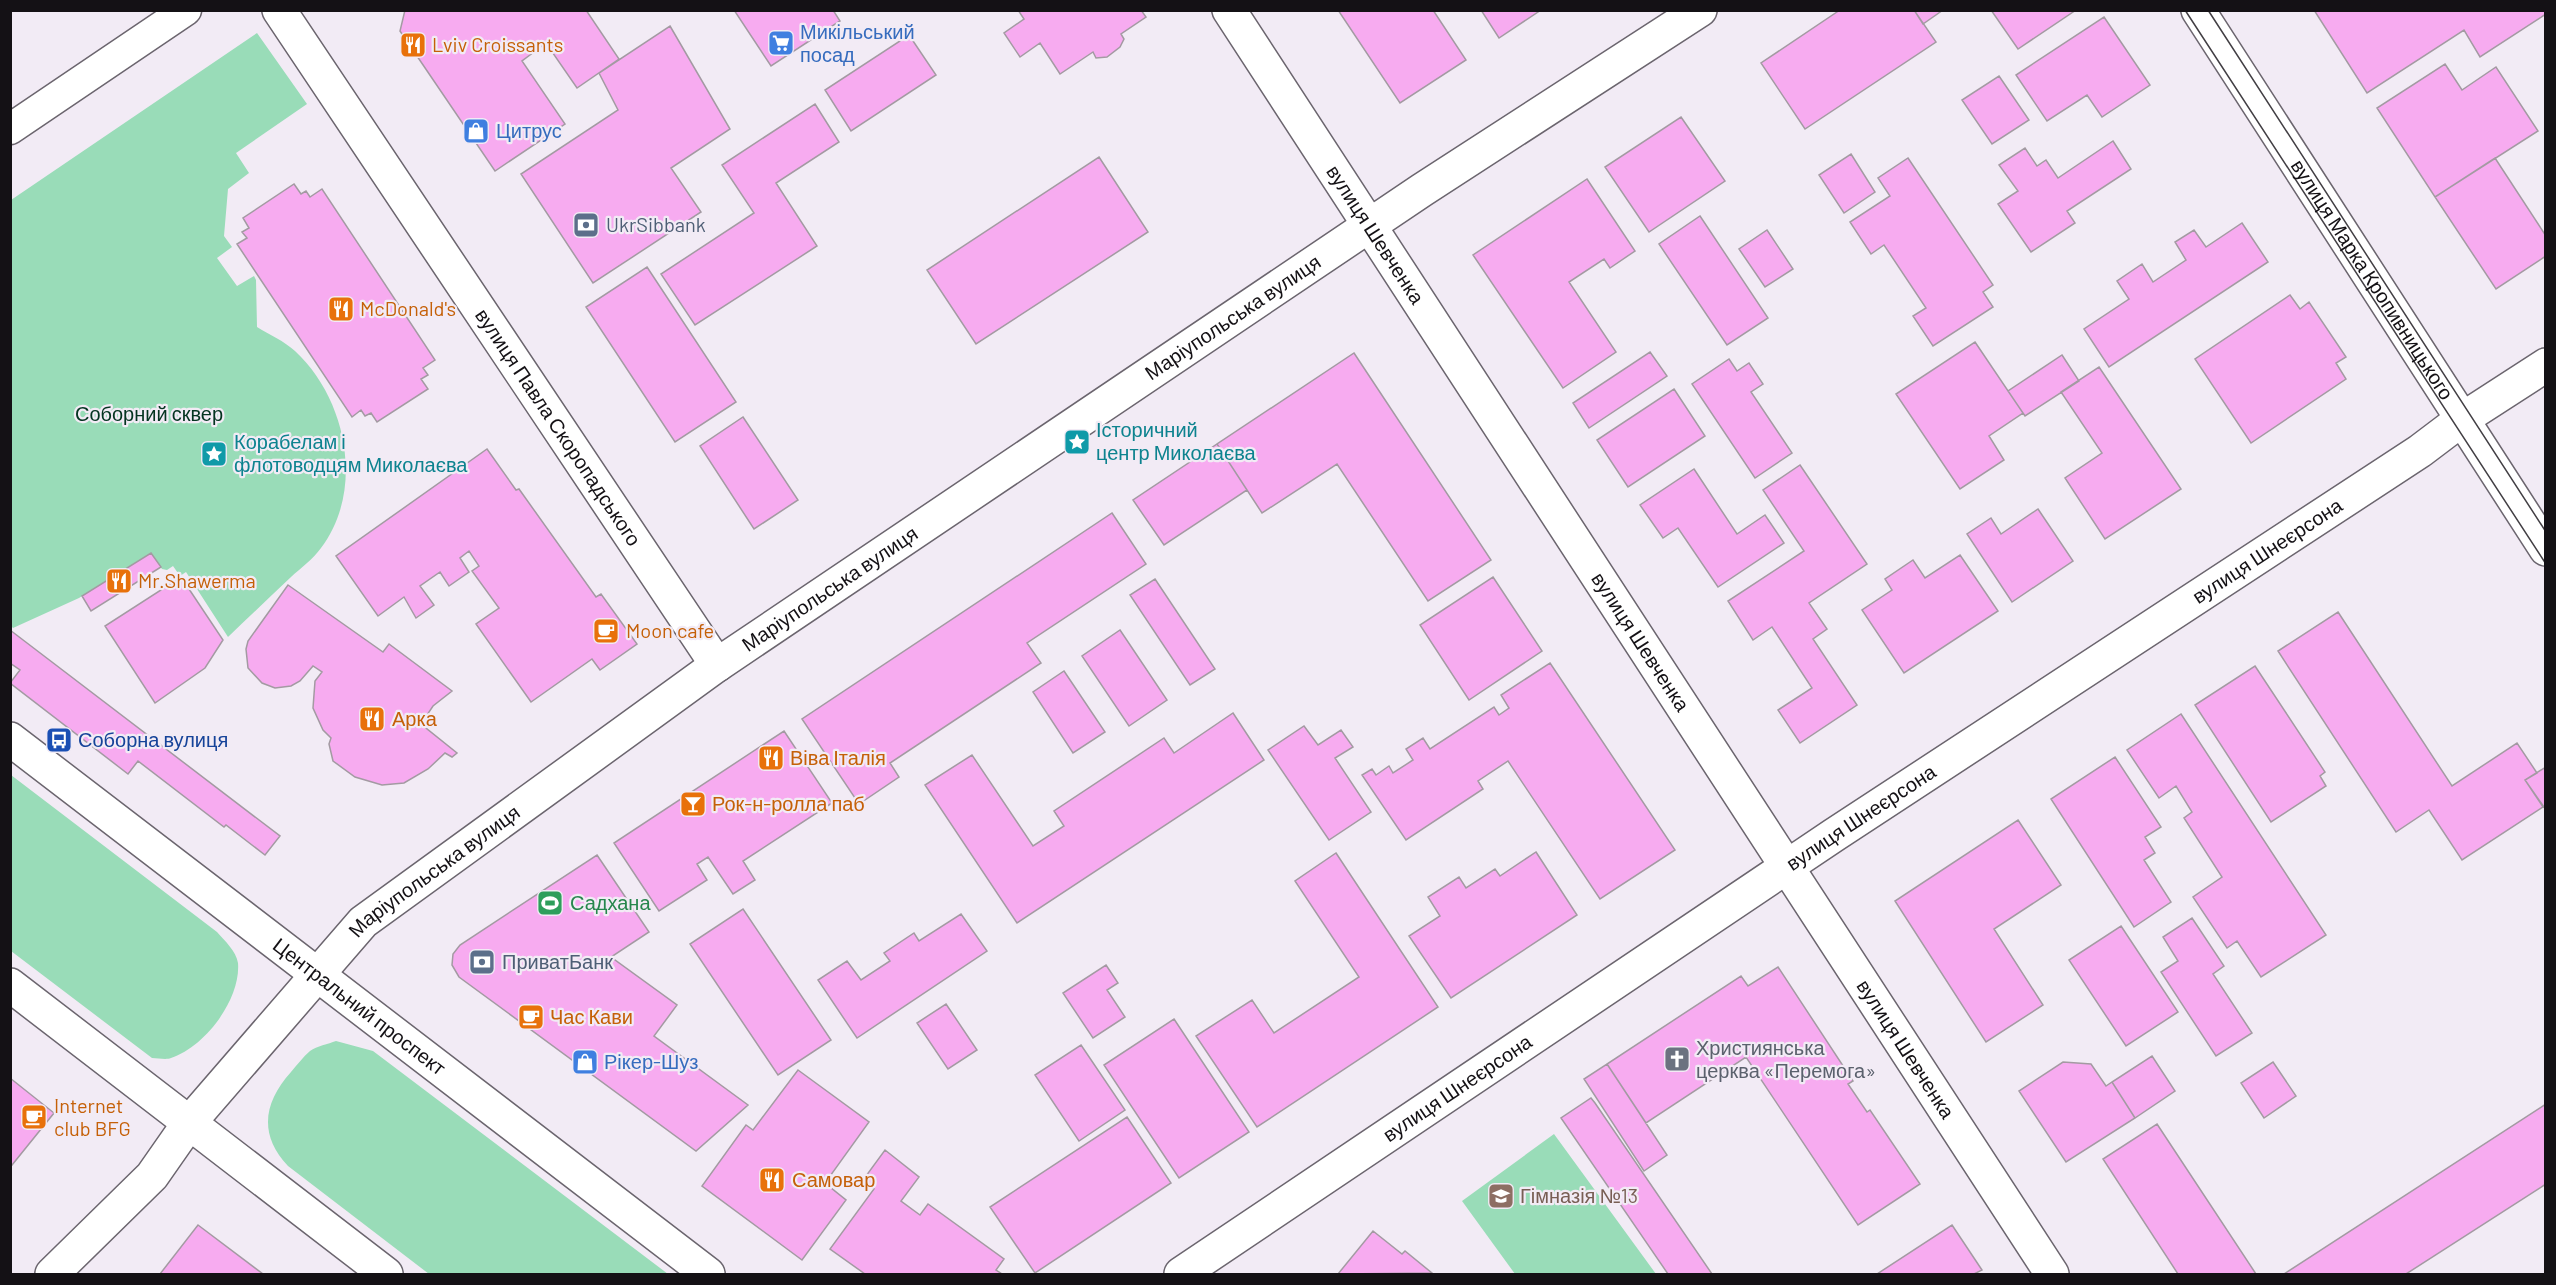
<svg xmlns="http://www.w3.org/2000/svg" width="2556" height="1285" font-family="Barlow,sans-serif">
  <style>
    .green { fill: #99dcb8 }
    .building { fill: #f7abf0; stroke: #a39aa2; stroke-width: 1.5 }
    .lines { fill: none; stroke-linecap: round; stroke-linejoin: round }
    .pedestrian-casing { stroke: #6b656e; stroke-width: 33 }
    .minor-casing { stroke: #6b656e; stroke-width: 36 }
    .tertiary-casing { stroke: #6b656e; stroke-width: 36 }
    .secondary-casing { stroke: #6b656e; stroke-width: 36 }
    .pedestrian { stroke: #fff; stroke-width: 30 }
    .minor { stroke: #fff; stroke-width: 33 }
    .tertiary { stroke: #fff; stroke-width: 33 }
    .secondary { stroke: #fff; stroke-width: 33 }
    .tram { stroke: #423f44; stroke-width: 1.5 }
    .labels { text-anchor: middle; stroke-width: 4.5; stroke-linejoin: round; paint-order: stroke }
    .shop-label { font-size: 20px; fill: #366cbe; stroke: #f2ebf5; text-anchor: start }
    .food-label { font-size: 20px; fill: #c56008; stroke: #f2ebf5; text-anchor: start }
    .service-label { font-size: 20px; fill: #4e5e75; stroke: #f2ebf5; text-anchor: start }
    .street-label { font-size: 20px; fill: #141115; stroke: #f2ebf5 }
    .park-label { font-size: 20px; fill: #043420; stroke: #f2ebf5 }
    .culture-label { font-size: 20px; fill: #0d838f; stroke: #f2ebf5; text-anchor: start }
    .transit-label { font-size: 20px; fill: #164399; stroke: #f2ebf5; text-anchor: start }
    .leisure-label { font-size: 20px; fill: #27864d; stroke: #f2ebf5; text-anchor: start }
    .worship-label { font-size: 20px; fill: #5b616d; stroke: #f2ebf5; text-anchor: start }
    .education-label { font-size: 20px; fill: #785e54; stroke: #f2ebf5; text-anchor: start }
  </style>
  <rect width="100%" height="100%" fill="#f2ebf5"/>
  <path class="green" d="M257,33L307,104L236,153L249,173L228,189L224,236L232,247L217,258L237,286L254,276L256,280L257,327C270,335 284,341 295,351C347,399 365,490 321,548C313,559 301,568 291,577C270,597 249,617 228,637L186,572L180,576L173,566L167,570L162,569L151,553L79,598L13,628L11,626V200Z
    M11,775L217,932C225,941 236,951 238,963C241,999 205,1047 171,1058C166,1060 158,1058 152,1058L11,951Z
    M336,1041L373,1051L668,1274H429L288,1166C258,1134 264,1102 291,1072C297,1065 303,1057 310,1051C317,1046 328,1044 336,1041Z
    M1554,1134L1656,1274H1515L1462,1201Z"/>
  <path class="building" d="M405,10H586L619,59L577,88L546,43L522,61L565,124L495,171L400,31Z
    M734,10H833L840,21L771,66Z
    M1018,10H1141L1146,17L1121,34L1124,39L1120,47L1107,57L1096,58L1093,52L1060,74L1040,43L1020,57L1004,33L1024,19Z
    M1338,10H1433L1466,60L1400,103Z
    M1481,10H1541L1499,38Z
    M1840,10H1914L1936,42L1805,129L1761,63Z
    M1914,10H1943L1923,24Z
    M1991,10H2076L2018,49Z
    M2314,10H2546V14L2480,57L2464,30L2367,93Z
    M2104,17L2150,85L2102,117L2087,95L2047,121L2016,75Z
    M670,26L730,129L671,168L701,212L593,283L521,174L618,110L599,73Z
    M909,35L936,75L851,131L825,90Z
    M2445,64L2462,90L2496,67L2538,131L2435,197L2377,108Z
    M1999,76L2029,120L1992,144L1962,100Z
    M815,104L839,142L776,183L817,246L695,325L661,274L754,213L722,165Z
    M1681,117L1725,181L1649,232L1605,167Z
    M2113,141L2131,169L2067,211L2075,223L2031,252L1998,204L2018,191L1999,165L2025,148L2037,166L2046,160L2058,178Z
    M1851,154L1875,192L1844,213L1819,175Z
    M1099,157L1148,232L976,344L927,270Z
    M1908,158L1993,285L1983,292L1993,307L1933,346L1913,316L1926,308L1884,245L1871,254L1850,222L1890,196L1878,178Z
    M2495,158L2546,236V256L2496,289L2435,197Z
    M1587,179L1635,251L1610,268L1604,259L1569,282L1616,352L1563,388L1473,255Z
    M294,184L301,194L306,191L310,197L322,189L435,360L423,368L428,375L421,379L428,389L377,422L371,413L365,416L361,410L352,417L237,244L247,238L242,232L249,228L243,218Z
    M1700,216L1768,318L1727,345L1659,244Z
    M2242,223L2268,262L2109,367L2084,329L2129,299L2117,281L2142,264L2153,282L2186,260L2175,242L2194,230L2206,247Z
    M1767,230L1793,269L1765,287L1739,249Z
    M647,267L736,402L675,442L586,307Z
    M2290,295L2300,309L2309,302L2346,357L2336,363L2346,379L2251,443L2195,359Z
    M1975,342L2023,413L1989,436L2004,460L1960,489L1896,394Z
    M1650,352L1667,376L1589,428L1573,403Z
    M1354,353L1491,560L1428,601L1337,464L1262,513L1217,444Z
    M2062,355L2079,381L2025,416L2008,391Z
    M1729,359L1737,371L1749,363L1763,384L1751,392L1792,453L1755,478L1692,384Z
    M2099,367L2181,489L2105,539L2065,478L2102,453L2061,392Z
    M1674,389L1705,436L1628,487L1597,440Z
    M743,417L798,500L754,529L700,446Z
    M1217,444L1247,490L1164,545L1133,500Z
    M487,449L516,490L519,489L596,597L601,594L637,644L600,670L592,659L531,702L476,624L499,608L472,571L479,566L469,551L460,558L469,572L449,586L440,572L420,586L434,605L416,618L404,597L378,616L336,556Z
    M1800,465L1867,564L1809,603L1827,629L1813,639L1857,705L1800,743L1778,710L1812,688L1772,627L1753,640L1728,601L1804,551L1763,490Z
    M1694,469L1737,534L1765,515L1784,543L1718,587L1678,528L1663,538L1640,505Z
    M2038,509L2073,561L2012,602L1967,534L1991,518L2001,534Z
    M1112,513L1146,564L1027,643L1041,663L890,763L899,777L859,804L802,719Z
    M151,553L161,567L91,611L82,596Z
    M1960,555L1998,611L1904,673L1862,610L1892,590L1885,579L1913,560L1925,578Z
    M181,577L223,640L205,668L155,703L105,626Z
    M1493,577L1542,651L1469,700L1420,625Z
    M1155,579L1215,669L1190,685L1130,595Z
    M288,585L383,652L389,644L452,691L433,706L421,724L457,753L452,757L445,753L428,769L404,783L382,785L355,777L333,761L329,744L331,738L323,730L313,708L315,681L322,672L313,666L300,681L291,686L275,688L262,683L248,668L246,649L248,641Z
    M2338,612L2452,786L2517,743L2537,773L2525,780L2543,807L2462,860L2429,810L2396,832L2278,651Z
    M10,630L280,836L265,855L226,825L224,827L138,761L128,774L10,683L20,670L10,663Z
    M1120,630L1167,700L1129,726L1082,656Z
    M1550,663L1675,850L1600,899L1508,761L1478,781L1483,789L1406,840L1362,775L1372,769L1376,775L1389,766L1393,773L1413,760L1406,749L1423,738L1430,749L1494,707L1499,715L1509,708L1501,695Z
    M2255,666L2325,772L2320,776L2326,786L2271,822L2195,705Z
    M1064,671L1105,732L1073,753L1033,692Z
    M1233,713L1264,760L1017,923L925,785L972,755L1033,846L1064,826L1054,811L1164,738L1174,753Z
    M2181,714L2326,935L2261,977L2237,941L2227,948L2193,897L2222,877L2184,818L2192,812L2176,786L2159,798L2127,750Z
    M1304,726L1318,745L1341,730L1353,747L1335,758L1371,812L1329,840L1268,750Z
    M784,731L832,803L743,861L755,880L733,894L708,857L697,864L707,880L659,911L614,843Z
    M2115,757L2161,827L2145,837L2155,853L2144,860L2171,902L2134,927L2051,799Z
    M2546,767V810L2525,780Z
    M2018,820L2061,885L1994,929L2043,1005L1986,1042L1895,901Z
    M1536,852L1577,915L1451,998L1409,936L1440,916L1428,897L1459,877L1466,888L1495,869L1500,876Z
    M1336,853L1438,1007L1257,1127L1196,1036L1252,1000L1274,1033L1359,977L1295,881Z
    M597,855L649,932L611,957L677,1005L654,1036L748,1105L696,1151L459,977L452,965L453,954L460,945Z
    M743,909L831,1040L778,1075L690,944Z
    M961,914L987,951L857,1038L818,980L847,961L861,980L890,961L884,953L914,933L919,941Z
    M2192,918L2224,966L2213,974L2252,1033L2216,1056L2161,972L2178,961L2163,937Z
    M2121,926L2178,1012L2126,1046L2069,960Z
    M1106,965L1118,983L1107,990L1125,1017L1093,1038L1063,993Z
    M1778,967L1853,1081L1848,1084L1867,1112L1870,1110L1920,1184L1858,1225L1746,1057L1646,1123L1607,1064L1741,976L1748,986Z
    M946,1004L977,1050L948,1069L917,1023Z
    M1174,1019L1249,1132L1179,1178L1104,1065Z
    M1081,1045L1125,1110L1079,1141L1035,1075Z
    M2152,1056L2175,1091L2135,1118L2112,1082Z
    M2063,1062L2091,1064L2106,1086L2112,1082L2135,1118L2066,1162L2019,1091Z
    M2273,1062L2296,1096L2264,1118L2241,1083Z
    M1607,1064L1667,1155L1644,1171L1584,1079Z
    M798,1070L869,1122L825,1183L846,1200L802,1260L702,1186L746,1125L753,1130Z
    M10,1078L54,1113L12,1165L10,1164Z
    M1591,1098L1595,1103L1712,1274H1668L1561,1118Z
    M2546,1104V1184L2406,1274H2284Z
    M1127,1117L1171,1183L1035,1273L990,1207Z
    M2157,1124L2256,1274H2178L2103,1159Z
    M885,1150L919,1177L901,1201L920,1215L928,1204L1004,1259L996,1270L1002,1274H865L830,1249L874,1189L863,1180Z
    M198,1225L263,1274H160Z
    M1952,1225L1982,1270L1974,1274H1877Z
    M1373,1231L1402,1254L1405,1251L1432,1273L1338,1274Z"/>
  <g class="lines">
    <defs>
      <path id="pedestrian" d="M10,129L186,10"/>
      <g id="minor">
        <path id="s1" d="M279,10L717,665"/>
        <path id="s2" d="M1229,10L2052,1274"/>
        <path id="s3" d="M2198,10L2546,549"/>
        <path id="s4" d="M1181,1274L1834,835L2420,451L2461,420L2546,365"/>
      </g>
      <g id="tertiary">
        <path id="s5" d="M52,1274L152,1176L189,1123L363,922L717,665L1422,190L1700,10"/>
      </g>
      <g id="secondary">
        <path id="s6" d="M10,739L708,1274"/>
        <path d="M10,985L386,1274"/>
      </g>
    </defs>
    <use href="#pedestrian" class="pedestrian-casing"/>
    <use href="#minor" class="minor-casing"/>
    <use href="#tertiary" class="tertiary-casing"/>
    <use href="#secondary" class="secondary-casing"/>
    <use href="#pedestrian" class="pedestrian"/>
    <use href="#minor" class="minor"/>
    <use href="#tertiary" class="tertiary"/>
    <use href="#secondary" class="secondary"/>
    <path class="tram" d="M2185,10L2546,564
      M2208,10L2546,532"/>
  </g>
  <defs>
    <symbol id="supermarket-square" viewBox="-11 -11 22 22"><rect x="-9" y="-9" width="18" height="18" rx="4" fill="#3f7fe0" stroke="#f2ebf5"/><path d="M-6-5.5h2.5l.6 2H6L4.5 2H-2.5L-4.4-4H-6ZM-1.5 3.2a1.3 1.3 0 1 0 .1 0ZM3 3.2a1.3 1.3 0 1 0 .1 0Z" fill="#fff"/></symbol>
    <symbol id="restaurant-square" viewBox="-11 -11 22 22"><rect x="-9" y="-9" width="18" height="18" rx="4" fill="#e8710a" stroke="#f2ebf5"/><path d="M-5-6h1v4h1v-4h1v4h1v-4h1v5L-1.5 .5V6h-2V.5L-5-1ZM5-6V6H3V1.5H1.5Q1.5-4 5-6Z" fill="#fff"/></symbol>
    <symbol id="shop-square" viewBox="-11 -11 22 22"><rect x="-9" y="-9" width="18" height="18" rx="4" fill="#3f7fe0" stroke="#f2ebf5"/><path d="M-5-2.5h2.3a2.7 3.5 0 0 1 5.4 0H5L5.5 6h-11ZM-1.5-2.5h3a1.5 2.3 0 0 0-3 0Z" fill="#fff"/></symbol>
    <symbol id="bank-square" viewBox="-11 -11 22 22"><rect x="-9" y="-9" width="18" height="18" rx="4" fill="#5c6f8a" stroke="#f2ebf5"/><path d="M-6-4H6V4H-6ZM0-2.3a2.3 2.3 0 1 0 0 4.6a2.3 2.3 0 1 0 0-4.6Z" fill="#fff"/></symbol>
    <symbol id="sight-square" viewBox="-11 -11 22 22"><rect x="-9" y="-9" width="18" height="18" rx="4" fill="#0f9aa8" stroke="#f2ebf5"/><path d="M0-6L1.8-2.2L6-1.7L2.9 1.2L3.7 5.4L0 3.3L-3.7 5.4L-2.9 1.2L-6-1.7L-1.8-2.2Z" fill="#fff"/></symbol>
    <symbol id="cafe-square" viewBox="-11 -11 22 22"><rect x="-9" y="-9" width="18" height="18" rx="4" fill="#e8710a" stroke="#f2ebf5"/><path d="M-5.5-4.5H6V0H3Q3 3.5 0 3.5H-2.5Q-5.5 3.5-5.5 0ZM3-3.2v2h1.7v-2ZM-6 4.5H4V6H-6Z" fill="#fff"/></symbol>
    <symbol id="bus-square" viewBox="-11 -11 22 22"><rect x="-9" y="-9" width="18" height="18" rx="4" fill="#1a4fb4" stroke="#f2ebf5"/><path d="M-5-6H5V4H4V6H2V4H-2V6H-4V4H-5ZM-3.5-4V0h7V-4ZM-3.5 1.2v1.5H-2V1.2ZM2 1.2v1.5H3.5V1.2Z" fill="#fff"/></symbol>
    <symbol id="bar-square" viewBox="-11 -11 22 22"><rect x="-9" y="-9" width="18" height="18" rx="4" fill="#e8710a" stroke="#f2ebf5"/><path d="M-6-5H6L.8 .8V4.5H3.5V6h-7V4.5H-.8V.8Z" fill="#fff"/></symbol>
    <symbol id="stadium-square" viewBox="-11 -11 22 22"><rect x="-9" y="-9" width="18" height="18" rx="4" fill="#2e9e5b" stroke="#f2ebf5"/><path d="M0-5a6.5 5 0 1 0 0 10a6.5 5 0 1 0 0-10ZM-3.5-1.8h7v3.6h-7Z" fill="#fff"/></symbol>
    <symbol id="church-square" viewBox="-11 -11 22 22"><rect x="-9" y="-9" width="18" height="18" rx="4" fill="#6b7280" stroke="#f2ebf5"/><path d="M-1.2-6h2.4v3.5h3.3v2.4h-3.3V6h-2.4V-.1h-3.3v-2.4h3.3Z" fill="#fff"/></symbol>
    <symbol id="school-square" viewBox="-11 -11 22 22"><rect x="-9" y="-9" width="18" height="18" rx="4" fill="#8d6e63" stroke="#f2ebf5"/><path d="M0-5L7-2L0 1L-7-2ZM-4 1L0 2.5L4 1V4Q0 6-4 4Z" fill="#fff"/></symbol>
  </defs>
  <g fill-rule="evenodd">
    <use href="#supermarket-square" x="766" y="28" width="30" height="30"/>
    <use href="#restaurant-square" x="398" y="30" width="30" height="30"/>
    <use href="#shop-square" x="461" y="116" width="30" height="30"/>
    <use href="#bank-square" x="571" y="210" width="30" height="30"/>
    <use href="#restaurant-square" x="326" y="294" width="30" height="30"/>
    <use href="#sight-square" x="1062" y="427" width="30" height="30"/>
    <use href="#sight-square" x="199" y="439" width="30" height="30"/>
    <use href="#restaurant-square" x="104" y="566" width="30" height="30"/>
    <use href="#cafe-square" x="591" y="616" width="30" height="30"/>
    <use href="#restaurant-square" x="357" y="704" width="30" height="30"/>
    <use href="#bus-square" x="44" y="725" width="30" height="30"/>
    <use href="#restaurant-square" x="756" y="743" width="30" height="30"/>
    <use href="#bar-square" x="678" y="789" width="30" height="30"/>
    <use href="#stadium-square" x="535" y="888" width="30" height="30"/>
    <use href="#bank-square" x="467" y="947" width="30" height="30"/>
    <use href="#cafe-square" x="516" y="1002" width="30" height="30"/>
    <use href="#church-square" x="1662" y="1044" width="30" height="30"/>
    <use href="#shop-square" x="570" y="1047" width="30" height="30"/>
    <use href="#cafe-square" x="19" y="1102" width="30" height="30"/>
    <use href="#restaurant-square" x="757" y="1165" width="30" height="30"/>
    <use href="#school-square" x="1486" y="1181" width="30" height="30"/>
  </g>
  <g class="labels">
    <g class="shop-label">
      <text x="800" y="39">Микільський<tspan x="800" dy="23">посад</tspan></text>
      <text x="496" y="138">Цитрус</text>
      <text x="604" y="1069">Рікер-Шуз</text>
    </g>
    <g class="food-label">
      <text x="432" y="52">Lviv Croissants</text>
      <text x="360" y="316">McDonald's</text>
      <text x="138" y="588">Mr.Shawerma</text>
      <text x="626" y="638">Moon cafe</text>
      <text x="392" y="726">Арка</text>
      <text x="790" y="765">Віва Італія</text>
      <text x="712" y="811">Рок-н-ролла паб</text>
      <text x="550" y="1024">Час Кави</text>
      <text x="54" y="1113">Internet<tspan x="54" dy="23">club BFG</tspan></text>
      <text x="792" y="1187">Самовар</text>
    </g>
    <g class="service-label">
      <text x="606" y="232">UkrSibbank</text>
      <text x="502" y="969">ПриватБанк</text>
    </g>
    <g class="street-label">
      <text dy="7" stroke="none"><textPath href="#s2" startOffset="268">вулиця Шевченка</textPath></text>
      <text dy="7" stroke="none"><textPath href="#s3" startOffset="321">вулиця Марка Кропивницького</textPath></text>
      <text dy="7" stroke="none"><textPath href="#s5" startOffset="1530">Маріупольська вулиця</textPath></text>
      <text dy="7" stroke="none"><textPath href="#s1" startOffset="502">вулиця Павла Скоропадського</textPath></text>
      <text dy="7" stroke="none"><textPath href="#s4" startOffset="1305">вулиця Шнеєрсона</textPath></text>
      <text dy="7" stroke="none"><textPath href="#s5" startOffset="1044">Маріупольська вулиця</textPath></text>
      <text dy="7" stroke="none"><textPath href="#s2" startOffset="754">вулиця Шевченка</textPath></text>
      <text dy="7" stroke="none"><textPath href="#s4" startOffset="819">вулиця Шнеєрсона</textPath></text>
      <text dy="7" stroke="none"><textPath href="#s5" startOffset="558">Маріупольська вулиця</textPath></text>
      <text dy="7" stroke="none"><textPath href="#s6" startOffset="440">Центральний проспект</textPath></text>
      <text dy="7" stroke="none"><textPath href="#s2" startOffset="1240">вулиця Шевченка</textPath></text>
      <text dy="7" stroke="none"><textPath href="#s4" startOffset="333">вулиця Шнеєрсона</textPath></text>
    </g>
    <g class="park-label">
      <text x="149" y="421">Соборний сквер</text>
    </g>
    <g class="culture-label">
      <text x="1096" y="437">Історичний<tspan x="1096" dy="23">центр Миколаєва</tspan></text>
      <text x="234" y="449">Корабелам і<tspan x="234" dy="23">флотоводцям Миколаєва</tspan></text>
    </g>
    <g class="transit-label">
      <text x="78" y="747">Соборна вулиця</text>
    </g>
    <g class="leisure-label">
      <text x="570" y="910">Садхана</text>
    </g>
    <g class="worship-label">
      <text x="1696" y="1055">Християнська<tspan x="1696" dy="23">церква «Перемога»</tspan></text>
    </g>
    <g class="education-label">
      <text x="1520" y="1203">Гімназія №13</text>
    </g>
  </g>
  <rect width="2556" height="1285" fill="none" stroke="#141115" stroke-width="24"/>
</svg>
